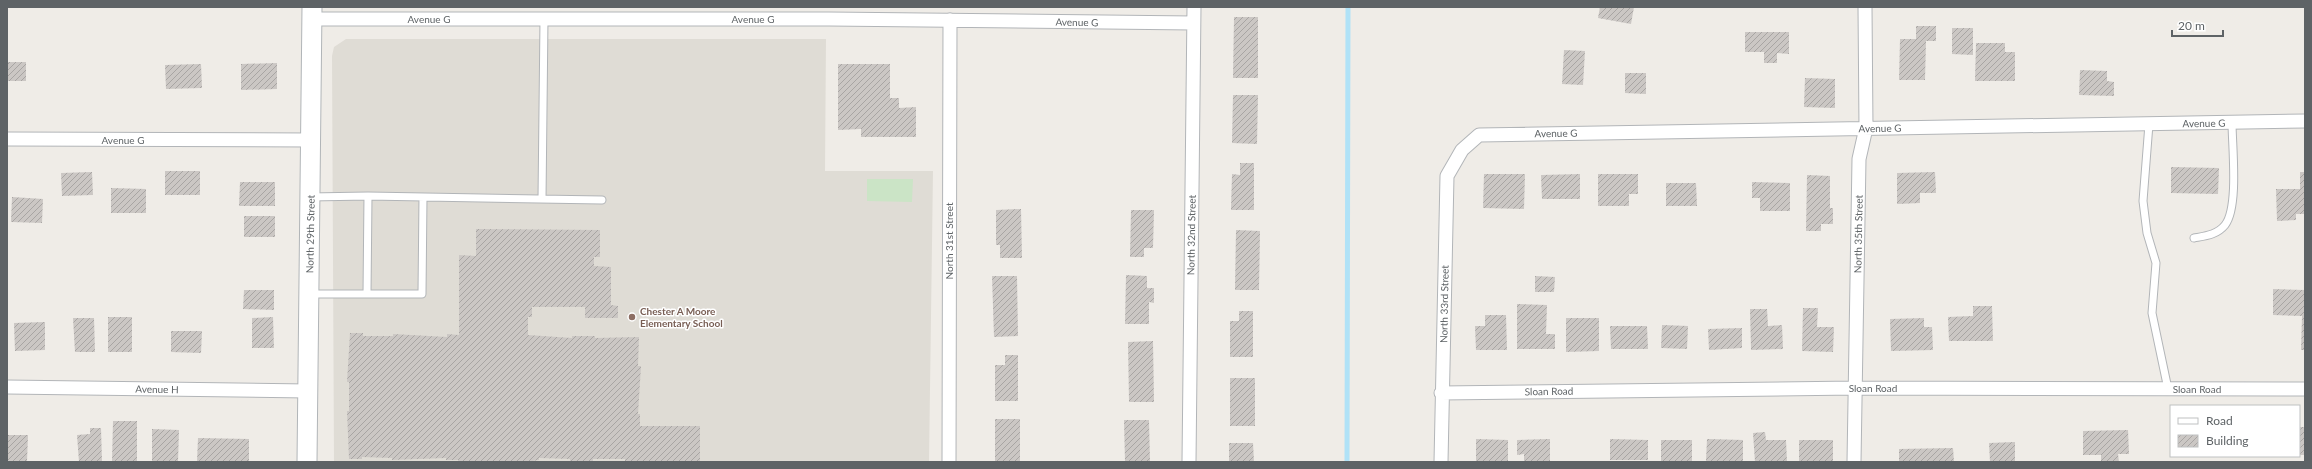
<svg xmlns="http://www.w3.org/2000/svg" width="2312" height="469" font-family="Lato,sans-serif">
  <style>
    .education { fill: #dfdcd5 }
    .garden { fill: #cbe4c6 }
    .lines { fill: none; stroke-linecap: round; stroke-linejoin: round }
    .stream { stroke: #b0e2f7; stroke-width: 5 }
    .building { fill: url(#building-hatch) }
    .lane-casing { stroke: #b2b5b8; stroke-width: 9 }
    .street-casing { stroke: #b2b5b8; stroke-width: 15 }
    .secondary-casing { stroke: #b1b5b8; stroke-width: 21 }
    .lane { stroke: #fff; stroke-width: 7 }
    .street { stroke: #fff; stroke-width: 13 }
    .secondary { stroke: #fff; stroke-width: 19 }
    .education-dot { fill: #8d6e63; stroke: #fff; stroke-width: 1.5 }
    .labels { text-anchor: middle; stroke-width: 3; stroke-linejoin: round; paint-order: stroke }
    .street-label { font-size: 10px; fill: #5e6366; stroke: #fff }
    .education-label { font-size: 10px; font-weight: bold; fill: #785e54; stroke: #fff; text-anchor: start }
  </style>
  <defs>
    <pattern id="building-hatch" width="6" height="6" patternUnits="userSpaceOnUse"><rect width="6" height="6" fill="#cbc7c4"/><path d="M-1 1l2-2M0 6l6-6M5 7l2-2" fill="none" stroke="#a8a5a3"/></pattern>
  </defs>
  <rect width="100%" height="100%" fill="#efece7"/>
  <path class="education" d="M346,39H826L825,171H933L929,462H334L332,56L334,47Z"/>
  <path class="garden" d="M867,179H913L912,202L867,201Z"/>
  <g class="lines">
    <path class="stream" d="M1347,462L1348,7"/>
  </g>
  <path class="building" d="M1600,7H1634L1631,24L1598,18Z
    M1234,17H1258V78H1233Z
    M1916,26H1936V41H1926L1925,80H1899L1900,39H1916Z
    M1952,28H1973V55L1952,54Z
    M1745,32H1789V54L1777,53V63H1764V52H1745Z
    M1976,43H2005V52H2015V81H1975Z
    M1564,50L1585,51L1583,85L1562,84Z
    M7,62H26V81H7Z
    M277,63V89L241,90V64Z
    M201,64L202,88L166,89L165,65Z
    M838,64H890V98H899V108L916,107V137H861V129L838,130Z
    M2080,70L2107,71V81L2114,82V96L2079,95Z
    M1625,73H1646V94L1625,93Z
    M1805,78L1835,79V108L1804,107Z
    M1233,95H1258L1257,144L1232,143Z
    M1240,163H1254V210H1231L1232,174L1240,175Z
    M2171,167L2219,168L2218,194L2171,193Z
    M165,171H200V195H165Z
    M92,172L93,195L62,196L61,173Z
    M1935,172L1936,193H1920V203L1897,204V173Z
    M2300,172H2305V214H2296V220L2277,221L2276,189H2300Z
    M1484,174H1525L1524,209L1483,208Z
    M1580,174V199H1542L1541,175Z
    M1598,174H1638V194H1629V206H1598Z
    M1807,175L1830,176V208H1833V224H1821V231H1806Z
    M240,182H275V206H239Z
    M1752,182L1790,183V211H1760V198H1752Z
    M1666,183H1696L1697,206H1666Z
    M111,188L146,189V213H111Z
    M12,197L43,199L42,223L11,222Z
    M1021,209L1022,258H1000V245H996V210Z
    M1131,210H1154L1153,248H1144V257H1130Z
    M244,216H275V237H244Z
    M476,229L600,230V257H594V266L611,267V305L618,306V318H585V307H532V317H528V335L572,338V336H595V338L639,337L638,366H641L638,414H640V426H700V462H625V459H593V461H570V459L539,458V460L527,462H458V460H446V458L392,460V458L362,457V459H349L347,411H349V382H347L350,333H363V336H393V334L447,337V334L459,335V255L476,256Z
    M1236,230L1260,231L1259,290H1235Z
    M1126,275L1147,276V288H1154V303L1149,302V324H1125Z
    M992,276H1017L1018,336L994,337Z
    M1535,276L1555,277L1554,292H1535Z
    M2273,289L2305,290V350H2301L2302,316L2273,315Z
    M244,290H274V310L243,309Z
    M1517,304L1547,305L1546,334H1555V349H1517Z
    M1973,306H1992L1993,341H1949L1948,317L1973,316Z
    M1803,308H1818L1817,327H1834L1833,352L1802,351Z
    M1750,309H1767L1768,326L1782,325L1783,349L1751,350Z
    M1239,311H1253V357H1230V321H1239Z
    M1485,315H1506L1507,350H1476L1475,326H1485Z
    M108,317H132V352H108Z
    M273,317L274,348H252V318Z
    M73,318H94L95,352H75Z
    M1566,318H1599V351L1566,352Z
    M1924,318V327H1932L1933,350L1891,351L1890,319Z
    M45,322V350L15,351L14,323Z
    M1662,325L1688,326L1687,349L1661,348Z
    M1610,326H1647L1648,349H1611Z
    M1742,328V348L1709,350L1708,329Z
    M171,331H202L201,353L171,352Z
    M1153,341L1154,402H1129L1128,342Z
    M1005,355H1018V401H995V365H1005Z
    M1230,378H1255V426H1230Z
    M995,419H1020V462H995Z
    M1124,420H1149L1150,462H1125Z
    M113,421H137V462H112Z
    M2299,427H2305V455H2299Z
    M90,428H101L102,462H79L77,435L90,434Z
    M152,429L179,430L178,462H152Z
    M2128,430L2129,454H2118L2119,462H2101V455H2083V431Z
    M1765,432L1766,440H1786L1787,462H1755L1753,433Z
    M7,435H28L27,462H7Z
    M198,438L249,439V462H197Z
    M1476,439L1508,440V462H1476Z
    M1550,439V462H1524V454L1517,455V440Z
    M1610,439L1648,440V460H1610Z
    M1707,439L1743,440V462L1706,461Z
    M1661,440H1692V462H1661Z
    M1799,440H1833V462H1799Z
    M2015,442V462H1990L1989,443Z
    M1229,443H1253L1254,462H1229Z
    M1953,448L1954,462H1899V449Z"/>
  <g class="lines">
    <defs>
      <path id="lane" d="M2149,124L2143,201L2147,233L2156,263L2152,313L2168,389
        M310,197L368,196
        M423,197L422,294H367L368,196L602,200
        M542,199L544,19
        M2194,238C2205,236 2217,235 2225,225C2239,207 2232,146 2232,122
        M309,294H367"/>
      <path id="street" d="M312,19H829L1193,23
        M7,139L311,140
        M7,387L308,391
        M1441,393L1855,388L2305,389
        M949,462L950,20
        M1189,462L1194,7
        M1441,462L1447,176L1462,150L1479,135L2305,121
        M1854,462L1859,159L1866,128L1865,7"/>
      <path id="secondary" d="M307,462L312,7"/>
    </defs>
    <use href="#lane" class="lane-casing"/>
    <use href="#street" class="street-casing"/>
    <use href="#secondary" class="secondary-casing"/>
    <use href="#lane" class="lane"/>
    <use href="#street" class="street"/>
    <use href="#secondary" class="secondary"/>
  </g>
  <circle class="education-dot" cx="632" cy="317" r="4"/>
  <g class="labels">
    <g class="street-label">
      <text x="429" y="23">Avenue G</text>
      <text x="753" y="23">Avenue G</text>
      <text transform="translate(1077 22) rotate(1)" y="4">Avenue G</text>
      <text transform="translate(2204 123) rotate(-1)" y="4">Avenue G</text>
      <text transform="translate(1880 128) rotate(-1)" y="4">Avenue G</text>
      <text transform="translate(1556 133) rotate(-1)" y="4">Avenue G</text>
      <text x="123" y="144">Avenue G</text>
      <text transform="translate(310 234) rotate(-89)" y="4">North 29th Street</text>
      <text transform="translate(1858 234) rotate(-89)" y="4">North 35th Street</text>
      <text transform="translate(1191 235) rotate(-89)" y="4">North 32nd Street</text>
      <text transform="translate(949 241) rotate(-90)" y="4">North 31st Street</text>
      <text transform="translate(1444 304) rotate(-89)" y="4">North 33rd Street</text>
      <text x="1873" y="392">Sloan Road</text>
      <text transform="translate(157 389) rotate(1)" y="4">Avenue H</text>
      <text x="2197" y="393">Sloan Road</text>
      <text transform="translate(1549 391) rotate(-1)" y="4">Sloan Road</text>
    </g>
    <g class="education-label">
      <text x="640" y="315">Chester A Moore<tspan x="640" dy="12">Elementary School</tspan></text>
    </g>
  </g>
  <rect width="2312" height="469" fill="none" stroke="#5e6366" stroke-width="16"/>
  <rect x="2170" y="405" width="130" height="52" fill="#ffffff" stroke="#bfc1c2"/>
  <rect x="2178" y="418" width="20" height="6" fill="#ffffff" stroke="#bfc1c2"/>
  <text x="2206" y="425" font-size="12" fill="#5e6366">Road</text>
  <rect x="2178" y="435" width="20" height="12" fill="url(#building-hatch)" stroke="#bfc1c2"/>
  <text x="2206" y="445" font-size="12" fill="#5e6366">Building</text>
  <path d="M2172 30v6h51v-6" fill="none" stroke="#5e6366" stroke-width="2"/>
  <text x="2178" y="30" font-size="12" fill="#5e6366" stroke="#ffffff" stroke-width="3" paint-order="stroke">20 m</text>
</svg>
